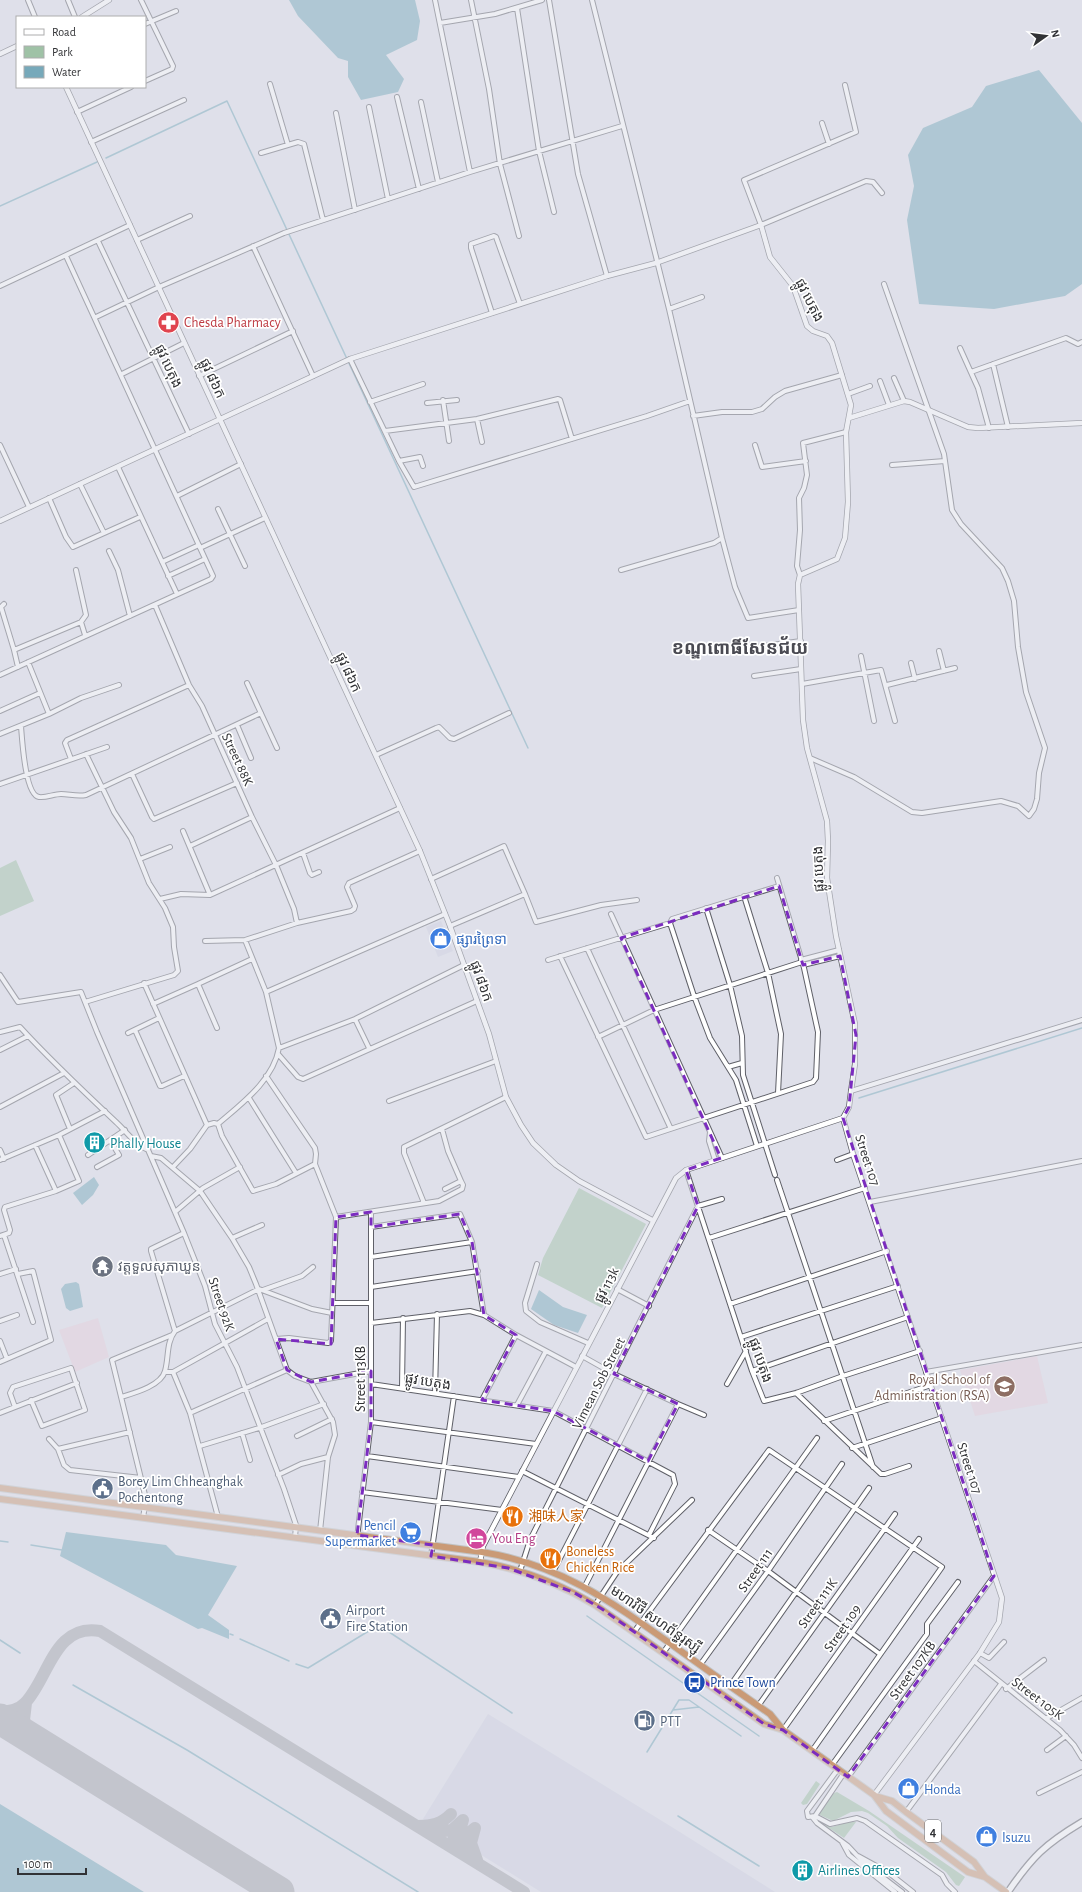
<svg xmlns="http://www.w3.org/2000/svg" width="1082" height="1892" font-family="'Alegreya Sans','Noto Sans SC','Noto Sans Khmer',sans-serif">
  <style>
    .built { fill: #d0d1e2 }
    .education { fill: #e6cfdb }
    .green { fill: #9fc2a6 }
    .water { fill: #77a9ba }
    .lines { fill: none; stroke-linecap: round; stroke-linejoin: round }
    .stream { stroke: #77a9ba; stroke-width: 1.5 }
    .taxiway { stroke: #a3a4ac; stroke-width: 12 }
    .runway { stroke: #a3a4ac; stroke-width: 31 }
    .minor-casing { stroke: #5f6068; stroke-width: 6 }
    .tertiary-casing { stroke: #5f6068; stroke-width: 6 }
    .secondary-casing { stroke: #5f6068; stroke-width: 8 }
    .trunk-casing { stroke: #c1c2c2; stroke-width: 8 }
    .minor { stroke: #fff; stroke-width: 4 }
    .tertiary { stroke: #fff; stroke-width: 4.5 }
    .secondary { stroke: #fff; stroke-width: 5.5 }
    .trunk { stroke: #ca9a76; stroke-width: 6 }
    .marked { fill: none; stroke: #7b2cbf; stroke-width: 3; stroke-dasharray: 8 5; stroke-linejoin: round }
    .labels { text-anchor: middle; stroke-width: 3.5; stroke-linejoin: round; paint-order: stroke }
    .shield { fill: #fff; stroke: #6f7072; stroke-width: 1 }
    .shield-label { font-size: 13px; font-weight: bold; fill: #313235 }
    .street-label { font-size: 14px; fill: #313235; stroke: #fff }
    .health-label { font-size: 14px; fill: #be3a42; stroke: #fff; text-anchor: start }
    .shop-label { font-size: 14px; fill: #366cbe; stroke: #fff; text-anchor: start }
    .culture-label { font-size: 14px; fill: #0d838f; stroke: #fff; text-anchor: start }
    .worship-label { font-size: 14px; fill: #5b616d; stroke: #fff; text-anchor: start }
    .education-label { font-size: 14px; fill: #785e54; stroke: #fff; text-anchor: end }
    .service-label { font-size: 14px; fill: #4e5e75; stroke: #fff; text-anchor: start }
    .food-label { font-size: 14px; fill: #c56008; stroke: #fff; text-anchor: start }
    .hotel-label { font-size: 14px; fill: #b23c85; stroke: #fff; text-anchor: start }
    .transit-label { font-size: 14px; fill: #164399; stroke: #fff; text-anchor: start }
    .district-label { font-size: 18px; font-weight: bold; fill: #4a4a52; stroke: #fff }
  </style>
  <rect width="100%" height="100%" fill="#dfe0ea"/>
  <path class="built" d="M441,921L453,951L438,957L426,927Z
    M488,1714L675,1829L775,1892H541L423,1819Z"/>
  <path class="education" d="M98,1318L109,1357L75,1372L59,1330Z
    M1037,1356L1048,1403L975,1416L960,1370Z"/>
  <path class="green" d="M16,860L34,901L0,916V868Z
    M579,1188L646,1224L602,1308L538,1275L543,1258Z
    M816,1781L820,1784L807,1804L803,1805L801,1803Z
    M837,1792L869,1811L965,1877L959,1886L956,1885L946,1872L898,1838L887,1826L868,1813L862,1811L851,1812L833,1821L820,1815C820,1807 829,1794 837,1792Z
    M848,1822H856L844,1838L823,1824L832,1827Z"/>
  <path class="water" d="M289,0H415L420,21L417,40L386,55L404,79L398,92L361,100L348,77V61L338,58L298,16Z
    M1039,70L1082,123V284L1065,296L994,309L919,304L907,220L914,186L908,155L923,128L972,107L986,86Z
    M94,1177L99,1185L93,1195L82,1205L73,1193Z
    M76,1282L79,1284L83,1307L70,1311L66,1308L61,1289L65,1284Z
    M539,1290L563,1307L587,1315L578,1333L554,1325L531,1309Z
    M66,1532L166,1545L176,1555L237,1566L208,1615L229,1630V1639L202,1628L198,1629L60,1556Z
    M0,1804L144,1892H0Z"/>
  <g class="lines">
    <path class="stream" d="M106,158L227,101L528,748
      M0,206L97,162
      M859,1098L1082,1028
      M0,1541L8,1542
      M31,1545L62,1550
      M587,1616L759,1736
      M230,1634L233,1635
      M240,1639L289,1661
      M0,1640L20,1653
      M296,1664L308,1668L372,1629L383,1628L512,1713
      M73,1685L187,1750L418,1892
      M673,1710L699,1707
      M647,1752L679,1700H689L741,1736
      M678,1816L759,1866"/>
    <path class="taxiway" d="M26,1703L24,1720L31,1738
      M0,1712C9,1711 19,1710 25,1703C49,1678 54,1623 100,1631L524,1892
      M463,1820C458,1834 459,1845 468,1856
      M418,1826C432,1826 441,1824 451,1814
      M475,1828L471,1843L478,1863
      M429,1833L452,1830L463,1820
      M453,1840L464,1837L475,1828"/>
    <path class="runway" d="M0,1719L279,1892"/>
    <defs>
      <path id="minor" d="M28,0L35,17
        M68,0L75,17
        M141,0L173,66L172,69L145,81
        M435,0L470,172L622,126
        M471,0L489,89L500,164L519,236
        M549,0L578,174L607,276
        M592,0L669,309L722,538L735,587L748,618L799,610
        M517,8L539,151L554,212
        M440,23L495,14L542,0
        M145,24L176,11
        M270,84L288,145
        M845,85L856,132L744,180L761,225L866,181L873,182L882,193
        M397,97L419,189
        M421,102L438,182
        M369,107L388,199
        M77,112L131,87
        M336,113L355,210
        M822,123L829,144
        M91,142L184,100
        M261,153L298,142L304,144L323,220
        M137,240L190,216
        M98,241L189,434
        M253,246L313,376
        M0,286L130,225
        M669,309L702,297
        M492,313L471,248V244L494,236L496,237L520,304
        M96,317L159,287L284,233L470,172
        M960,348L978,388L989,428
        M350,359L399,461L414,487L647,416L690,401
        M993,364L1008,427
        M971,372L1066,338L1078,344L1082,342
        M122,374L184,343
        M199,376L293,331
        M894,378L904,401
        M880,381L889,405
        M848,394L870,386
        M443,400L449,441
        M370,402L423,384
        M427,403L457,400
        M693,416L722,412H752L762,409L775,397L785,391L842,375
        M477,419L482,442
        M385,431L477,419L558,399L560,400L572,439
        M0,445L29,507
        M755,445L762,467L806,461
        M399,461L420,457L423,466
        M892,465L945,461
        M118,467L177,594
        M80,484L104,533
        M177,496L241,464
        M49,498L66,537L73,547L140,517
        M218,509L245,566
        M200,548L265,518
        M109,551L118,570L130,616
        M162,562L199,545
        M76,570L86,615L81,622L85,635
        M621,570L714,543L722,538
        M800,575L797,566L800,530L799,498L804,488L807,475L803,443L846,432
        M168,576L205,559
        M4,604L1,607L14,650
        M155,605L189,685L202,706L252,817L276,865L294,909L297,923
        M756,647L801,641
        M939,651L944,671
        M861,656L874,721
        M28,662L49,714
        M911,663L915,679
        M18,667L14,650L81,622
        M0,675L211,579L213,576L66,256
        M754,676L801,669
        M247,683L277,748
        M802,684L881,670L895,721
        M887,685L955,668
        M0,711L40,693
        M237,725L251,758
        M21,726C22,738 25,795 39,797C46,798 54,794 61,794C69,794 77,797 86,795L261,713
        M0,734L49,714L81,698L119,685
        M376,755L436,728L439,727L450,738L454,739L509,713
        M810,758L854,777L912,812L922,813L1001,801L1018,806L1029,816L1034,809L1037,799L1039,773L1045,748L1026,692L1018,647L1014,601L1008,581L1002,568L961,524L952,510L944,454L884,284
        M71,759L65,743L67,740L189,685
        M132,774L152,817L154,819L237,783
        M0,784L107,747
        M183,831L210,895
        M190,846L252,817
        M303,853L310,873L312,875L319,872
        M140,859L170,847
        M431,879L504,846L525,894
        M744,896L768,973L781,1034L778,1093
        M160,899L181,894L210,895L400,808
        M706,908L730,985L742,1036L743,1075L775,1175
        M611,914L722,1158
        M450,926L525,894L536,922L601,905L637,900
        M205,941L245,940L297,923L351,911L354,909L355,906L347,887L349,883L420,851
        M587,948L670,1127
        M560,956L646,1137L813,1082L816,1078L818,1032L804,968L777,878
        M548,960L670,923
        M801,960L839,950
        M803,965L840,956
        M0,975L18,1002L81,992L97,1032L184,1233L205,1286L215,1324L237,1367L284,1489L296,1525L295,1538
        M144,983L207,1125
        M266,992L445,914
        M85,1002L174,975L178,971L174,947L173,927L165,908L149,883L131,838L114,812L86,754
        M153,1004L198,984
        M355,1019L369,1048
        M217,1028L198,984L252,959
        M135,1030L160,1086H162L184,1076
        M0,1032L20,1027C50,1060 83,1091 116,1122C126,1131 135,1145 148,1150
        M128,1033L159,1018
        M598,1037L654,1010L802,962
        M279,1048L355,1019L464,965
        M0,1050L28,1036
        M278,1054L298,1077L303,1079L477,1001
        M728,1067L742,1063
        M266,1076L315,1148L316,1154L315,1164L336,1217L331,1341L328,1343L289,1338L276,1339
        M851,1091L1082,1020
        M249,1098L296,1173
        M389,1101L496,1061
        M0,1107L64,1073
        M218,1124L222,1136L253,1191L276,1184L315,1164
        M70,1129L56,1095L74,1083
        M442,1129L448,1151L461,1181L445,1189
        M710,1132L709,1141L715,1160
        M35,1145L56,1191
        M757,1146L736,1080L710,1038L694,996L670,923L672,919L779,886
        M0,1150L4,1159
        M88,1155L125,1130
        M151,1156L161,1158L200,1191L232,1238L249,1267L256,1284L287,1370L295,1376L311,1382L371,1371
        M0,1160L59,1135L105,1111
        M837,1160L853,1154
        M97,1167L119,1155L110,1140
        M173,1167L190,1149L207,1125L214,1123L218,1124C241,1104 273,1081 279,1048L266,992L245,940
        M686,1170L752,1371L764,1401L796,1393L843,1376L920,1351
        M777,1180L873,1467
        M870,1202L1082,1161
        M424,1203L404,1153V1147L506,1097
        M175,1212L203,1188L240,1167
        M336,1217L439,1201L462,1189L463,1185L461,1181
        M371,1227L460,1214L472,1242L484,1315
        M4,1235L33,1322
        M0,1236L9,1233L10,1230L4,1210L5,1207L56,1191L79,1181L59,1135
        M232,1238L262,1225
        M709,1238L865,1188
        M371,1257L472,1242
        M537,1264L525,1303L526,1311L540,1322L588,1343
        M0,1274L16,1269
        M371,1287L478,1271
        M617,1289L649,1306
        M263,1290L302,1276L313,1267
        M333,1303H371
        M730,1304L887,1251
        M0,1321L17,1315
        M371,1323L470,1311L484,1315L516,1335L576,1367
        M175,1331L151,1251V1249L184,1233
        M741,1337L898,1286
        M0,1341L7,1359
        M582,1356L614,1374L678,1404
        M0,1362L51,1340L33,1271L18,1274
        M752,1371L908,1317
        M165,1372H173L268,1319
        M173,1372L190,1413L218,1517
        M926,1372L1082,1345
        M311,1382L333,1422L335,1435L328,1457L320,1531
        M371,1384L553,1411L673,1475L675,1484L649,1535
        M727,1384L746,1351
        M402,1388L403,1318
        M435,1393L437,1314
        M796,1393L881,1474H885L909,1466
        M121,1397C134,1393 161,1386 165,1371C169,1357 166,1343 175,1331L259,1289L312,1309L332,1313
        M482,1400L516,1335
        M517,1405L546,1351
        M15,1407L10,1393L13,1387L71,1368L85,1410L42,1426L31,1400
        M0,1413L77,1383
        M190,1413L287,1370
        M824,1421L931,1385
        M371,1422L536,1444
        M242,1433L250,1460
        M297,1436L332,1419
        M49,1439L58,1449L64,1465L70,1470L141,1478
        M200,1446L259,1428L324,1404
        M852,1448L942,1418
        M58,1449L130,1432
        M367,1456L519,1477
        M522,1471L654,1538
        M278,1475L301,1464L328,1457
        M362,1492L502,1510
        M143,1518L146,1499L112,1360L172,1335
        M708,1530L768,1571L880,1654
        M356,1546L371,1422V1212
        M431,1556L454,1396
        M520,1571L530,1540L698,1206L722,1199
        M553,1572L647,1389
        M585,1586L678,1404L704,1415
        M595,1605L617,1572L692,1500
        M634,1632L769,1450L942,1567L812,1751
        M663,1653L817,1438
        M980,1653L989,1658L1004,1642
        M974,1661L1060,1730L1074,1745L1082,1758
        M700,1665L768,1571L842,1464
        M730,1686L869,1488
        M1006,1689L1044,1660
        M758,1706L895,1514
        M1047,1718L1082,1698
        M783,1730L919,1539
        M1047,1750L1066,1736
        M832,1765L927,1634V1624L958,1582
        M838,1769L807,1811L808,1817L815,1816L844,1773
        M848,1777L994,1576
        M1039,1793L1082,1772
        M906,1812L1001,1684
        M815,1816L830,1824L857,1818L865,1821L942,1875L947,1884L955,1892
        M813,1818L817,1823L848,1846L864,1863L902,1892
        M842,1842L849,1855L895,1892
        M858,1856L889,1873L913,1892"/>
      <path id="tertiary" d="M82,17L109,0
        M0,54L17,46
        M66,87L420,851L450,926L489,1034L506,1097L521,1125L533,1143L556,1165L579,1181L652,1220
        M849,418L904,401L910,402L968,427L978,428L1082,423
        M0,521L350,359L607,276L656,263L761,225L770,257L793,286L807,326L813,331L827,336L832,343L851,405L846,432L848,502L845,538L837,559L800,575L798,584L803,720L807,748L827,821L828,841L827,878L836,936L855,1024V1064L851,1091L849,1107L843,1118L686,1170L676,1178L483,1546L480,1562
        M843,1118L853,1154L1002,1598L999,1622L980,1653L874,1795"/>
      <path id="secondary" d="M1008,1892C1032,1857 1045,1844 1082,1822"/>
      <path id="trunk" d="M0,1488L482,1552C560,1565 609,1600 671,1644C704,1668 737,1691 770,1714L783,1730L874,1795L886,1811L968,1872L985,1877
        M0,1499L480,1562C521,1569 559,1583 595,1605L764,1724L783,1730
        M875,1796L892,1801L906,1812L974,1862L985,1877L1006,1892"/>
    </defs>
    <use href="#minor" class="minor-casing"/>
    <use href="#tertiary" class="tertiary-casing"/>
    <use href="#secondary" class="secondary-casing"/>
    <use href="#trunk" class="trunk-casing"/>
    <use href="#minor" class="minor"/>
    <use href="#tertiary" class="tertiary"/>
    <use href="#secondary" class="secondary"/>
    <use href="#trunk" class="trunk"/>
  </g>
  <path d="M0 0H1082V1892H0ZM779,886L803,965L840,956L856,1035L849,1107L843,1118L994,1576L848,1777L783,1730L764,1724L602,1609L573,1592L508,1568L431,1556L433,1545L357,1535L371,1422V1371L311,1382L287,1370L276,1339L331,1344L336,1217L371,1212V1227L460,1214L472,1242L484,1315L516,1335L482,1400L553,1411L648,1461L678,1404L614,1374L698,1206L686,1170L721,1158L621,938Z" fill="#dfe0ea" fill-opacity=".55" fill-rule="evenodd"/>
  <path class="marked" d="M779,886L803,965L840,956L856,1035L849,1107L843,1118L994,1576L848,1777L783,1730L764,1724L602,1609L573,1592L508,1568L431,1556L433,1545L357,1535L371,1422V1371L311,1382L287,1370L276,1339L331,1344L336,1217L371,1212V1227L460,1214L472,1242L484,1315L516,1335L482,1400L553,1411L648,1461L678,1404L614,1374L698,1206L686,1170L721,1158L621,938Z"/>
  <defs>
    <symbol id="pharmacy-disc" viewBox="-11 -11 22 22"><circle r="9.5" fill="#e0444e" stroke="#fff"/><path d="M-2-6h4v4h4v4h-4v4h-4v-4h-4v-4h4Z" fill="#fff"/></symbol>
    <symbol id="shop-disc" viewBox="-11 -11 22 22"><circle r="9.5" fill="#3f7fe0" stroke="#fff"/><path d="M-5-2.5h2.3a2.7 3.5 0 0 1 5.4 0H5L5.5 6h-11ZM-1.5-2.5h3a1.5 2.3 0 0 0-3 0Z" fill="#fff"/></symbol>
    <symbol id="building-disc" viewBox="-11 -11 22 22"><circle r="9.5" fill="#0f9aa8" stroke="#fff"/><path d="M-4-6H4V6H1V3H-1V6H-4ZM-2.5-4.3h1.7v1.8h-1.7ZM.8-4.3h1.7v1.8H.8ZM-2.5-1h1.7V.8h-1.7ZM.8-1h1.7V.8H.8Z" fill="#fff"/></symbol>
    <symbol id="temple-disc" viewBox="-11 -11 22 22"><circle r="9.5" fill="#6b7280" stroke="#fff"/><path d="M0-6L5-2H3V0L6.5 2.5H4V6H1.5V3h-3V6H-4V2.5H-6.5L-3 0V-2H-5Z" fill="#fff"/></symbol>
    <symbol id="school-disc" viewBox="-11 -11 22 22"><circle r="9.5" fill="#8d6e63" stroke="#fff"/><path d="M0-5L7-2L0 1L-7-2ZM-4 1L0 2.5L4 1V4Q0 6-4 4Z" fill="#fff"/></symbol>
    <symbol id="civic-disc" viewBox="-11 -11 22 22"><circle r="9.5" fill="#5c6f8a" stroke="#fff"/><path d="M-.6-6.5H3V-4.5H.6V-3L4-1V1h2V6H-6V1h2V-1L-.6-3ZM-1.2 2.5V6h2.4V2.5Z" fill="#fff"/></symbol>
    <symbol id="restaurant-disc" viewBox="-11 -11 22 22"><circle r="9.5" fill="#e8710a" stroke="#fff"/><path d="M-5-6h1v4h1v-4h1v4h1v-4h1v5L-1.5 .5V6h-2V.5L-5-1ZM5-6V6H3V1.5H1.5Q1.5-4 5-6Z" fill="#fff"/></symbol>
    <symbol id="supermarket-disc" viewBox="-11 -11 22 22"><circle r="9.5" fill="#3f7fe0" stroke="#fff"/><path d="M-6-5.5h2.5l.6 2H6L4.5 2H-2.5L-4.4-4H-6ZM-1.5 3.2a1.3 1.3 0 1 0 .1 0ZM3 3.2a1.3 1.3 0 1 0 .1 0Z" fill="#fff"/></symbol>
    <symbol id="hotel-disc" viewBox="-11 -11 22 22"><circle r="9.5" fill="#d1479c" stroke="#fff"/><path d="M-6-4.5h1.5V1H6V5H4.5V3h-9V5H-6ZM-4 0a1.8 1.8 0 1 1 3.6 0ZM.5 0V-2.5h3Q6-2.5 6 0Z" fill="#fff"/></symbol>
    <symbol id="bus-disc" viewBox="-11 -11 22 22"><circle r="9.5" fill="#1a4fb4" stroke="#fff"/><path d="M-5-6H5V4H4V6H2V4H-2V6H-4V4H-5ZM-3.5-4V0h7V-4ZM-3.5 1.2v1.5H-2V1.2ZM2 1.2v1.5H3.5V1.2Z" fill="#fff"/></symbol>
    <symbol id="fuel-disc" viewBox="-11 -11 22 22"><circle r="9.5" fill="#5c6f8a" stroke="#fff"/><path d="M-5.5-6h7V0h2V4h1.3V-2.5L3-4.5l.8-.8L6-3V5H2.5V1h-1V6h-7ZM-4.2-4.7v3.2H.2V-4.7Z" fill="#fff"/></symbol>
  </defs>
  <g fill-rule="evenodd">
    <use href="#pharmacy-disc" x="156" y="310" width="25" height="25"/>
    <use href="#shop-disc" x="428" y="926" width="25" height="25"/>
    <use href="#building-disc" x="82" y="1130" width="25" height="25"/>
    <use href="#temple-disc" x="90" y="1254" width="25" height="25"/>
    <use href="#school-disc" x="992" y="1374" width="25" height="25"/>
    <use href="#civic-disc" x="90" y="1476" width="25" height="25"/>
    <use href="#restaurant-disc" x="500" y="1504" width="25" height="25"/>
    <use href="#supermarket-disc" x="398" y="1520" width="25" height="25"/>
    <use href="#hotel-disc" x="464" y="1526" width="25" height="25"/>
    <use href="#restaurant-disc" x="538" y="1546" width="25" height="25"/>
    <use href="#civic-disc" x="318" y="1606" width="25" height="25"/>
    <use href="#bus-disc" x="682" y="1670" width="25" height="25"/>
    <use href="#fuel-disc" x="632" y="1708" width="25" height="25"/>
    <use href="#shop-disc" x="896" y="1776" width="25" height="25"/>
    <use href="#shop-disc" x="974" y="1824" width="25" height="25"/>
    <use href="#building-disc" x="790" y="1858" width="25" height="25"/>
  </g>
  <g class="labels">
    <rect class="shield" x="925" y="1820" width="16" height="22" rx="3"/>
    <g class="shield-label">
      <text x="933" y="1836">4</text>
    </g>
    <g class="street-label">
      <text transform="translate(810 300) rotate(63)" y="5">ផ្លូវ បេតុង</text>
      <text transform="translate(169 366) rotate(65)" y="5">ផ្លូវ បេតុង</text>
      <text transform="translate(213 378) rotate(65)" y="5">ផ្លូវ ៨៦ក</text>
      <text transform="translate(349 672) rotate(65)" y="5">ផ្លូវ ៨៦ក</text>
      <text transform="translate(238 759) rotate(65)" y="5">Street 88K</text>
      <text transform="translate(818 869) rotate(-92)" y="5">ផ្លូវ បេតុង</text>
      <text transform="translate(482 981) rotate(70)" y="5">ផ្លូវ ៨៦ក</text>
      <text transform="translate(868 1160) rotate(72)" y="5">Street 107</text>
      <text transform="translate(606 1285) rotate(-63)" y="5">ផ្លូវ 113k</text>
      <text transform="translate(222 1304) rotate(71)" y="5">Street 92K</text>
      <text transform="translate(761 1360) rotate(71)" y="5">ផ្លូវ បេតុង</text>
      <text transform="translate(360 1379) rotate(-90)" y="5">Street 113KB</text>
      <text transform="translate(428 1381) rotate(9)" y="5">ផ្លូវ បេតុង</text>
      <text transform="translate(598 1383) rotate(-63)" y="5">Vimean Sob Street</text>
      <text transform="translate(970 1468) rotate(72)" y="5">Street 107</text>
      <text transform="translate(755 1570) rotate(-55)" y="5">Street 111</text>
      <text transform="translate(817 1603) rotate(-55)" y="5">Street 111K</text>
      <text transform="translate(656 1619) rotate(35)" y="5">មហាវិថី សហព័ន្ធរុស្ស៊ី</text>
      <text transform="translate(842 1628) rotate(-55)" y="5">Street 109</text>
      <text transform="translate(912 1670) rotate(-54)" y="5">Street 107KB</text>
      <text transform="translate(1038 1698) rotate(37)" y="5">Street 105K</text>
    </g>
    <g class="health-label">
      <text x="184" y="327">Chesda Pharmacy</text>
    </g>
    <g class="shop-label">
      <text x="456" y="944">ផ្សារព្រៃទា</text>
      <text x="396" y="1530" text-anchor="end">Pencil<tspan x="396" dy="16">Supermarket</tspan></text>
      <text x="924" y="1794">Honda</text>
      <text x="1002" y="1842">Isuzu</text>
    </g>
    <g class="culture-label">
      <text x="110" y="1148">Phally House</text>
      <text x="818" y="1875">Airlines Offices</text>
    </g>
    <g class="worship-label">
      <text x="118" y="1271">វត្តទួលសុភាឃួន</text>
    </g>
    <g class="education-label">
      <text x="990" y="1384">Royal School of<tspan x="990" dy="16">Administration (RSA)</tspan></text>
    </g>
    <g class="service-label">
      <text x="118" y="1486">Borey Lim Chheanghak<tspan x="118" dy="16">Pochentong</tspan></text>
      <text x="346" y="1615">Airport<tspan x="346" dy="16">Fire Station</tspan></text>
      <text x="660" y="1726">PTT</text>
    </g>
    <g class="food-label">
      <text x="528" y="1521">湘味人家</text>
      <text x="566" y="1556">Boneless<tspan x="566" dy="16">Chicken Rice</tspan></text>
    </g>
    <g class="hotel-label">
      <text x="492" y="1543">You Eng</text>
    </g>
    <g class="transit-label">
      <text x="710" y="1687">Prince Town</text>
    </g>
    <g class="district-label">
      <text x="740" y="654">ខណ្ឌពោធិ៍សែនជ័យ</text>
    </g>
  </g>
  <rect x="16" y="16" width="130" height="72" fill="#ffffff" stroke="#adadae"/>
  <rect x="24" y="29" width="20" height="6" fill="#ffffff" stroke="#adadae"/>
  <text x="52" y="36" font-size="12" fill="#313235">Road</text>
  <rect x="24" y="46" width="20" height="12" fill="#9fc2a6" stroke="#adadae"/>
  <text x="52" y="56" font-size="12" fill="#313235">Park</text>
  <rect x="24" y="66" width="20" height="12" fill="#77a9ba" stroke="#adadae"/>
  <text x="52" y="76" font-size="12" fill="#313235">Water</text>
  <g transform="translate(1046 36) rotate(76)" stroke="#ffffff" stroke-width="3" paint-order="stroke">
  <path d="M0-3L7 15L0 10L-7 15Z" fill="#313235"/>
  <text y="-6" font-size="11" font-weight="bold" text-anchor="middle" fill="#313235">N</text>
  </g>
  <path d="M18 1868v6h68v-6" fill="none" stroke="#313235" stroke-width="2"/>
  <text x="24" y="1868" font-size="12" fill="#313235" stroke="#ffffff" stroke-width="3" paint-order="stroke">100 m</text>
</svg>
